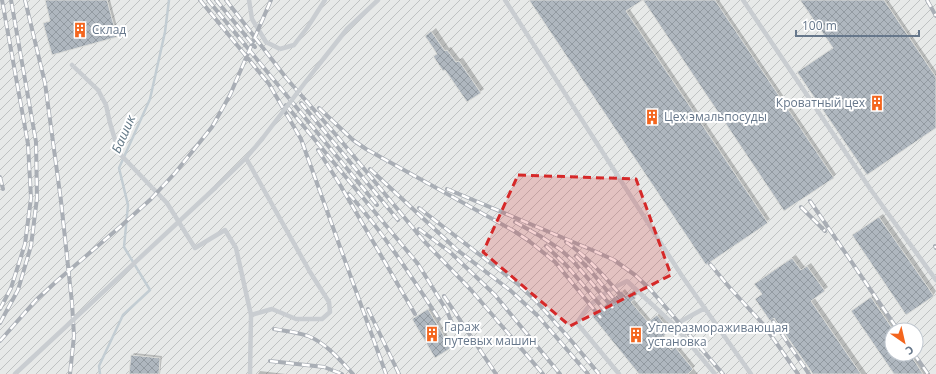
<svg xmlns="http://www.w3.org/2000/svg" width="936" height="374" font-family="'Open Sans',sans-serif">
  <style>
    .industrial { fill: url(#industrial-furrows); fill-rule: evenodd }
    .shadow { fill: #0003 }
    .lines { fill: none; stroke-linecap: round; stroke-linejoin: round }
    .stream { stroke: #c3cdd3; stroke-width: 2.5 }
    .building { fill: url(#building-cross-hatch); stroke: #dbdcd9 }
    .lane { stroke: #c9cdd1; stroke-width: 4.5 }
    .rail-casing { stroke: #a9aeb5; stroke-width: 4 }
    .rail { stroke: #fff; stroke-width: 2.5; stroke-dasharray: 8; stroke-linecap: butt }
    .lane-bridge { stroke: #c9cdd1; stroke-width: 4.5 }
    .marked { fill: #d62828; fill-opacity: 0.2; stroke: #d62828; stroke-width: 3; stroke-dasharray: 8 5; stroke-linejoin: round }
    .labels { text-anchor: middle; stroke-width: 4; stroke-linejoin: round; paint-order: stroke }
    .poi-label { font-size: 12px; fill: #66778b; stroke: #fff; text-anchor: start }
    .water-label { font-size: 13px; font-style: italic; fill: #627886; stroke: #fff }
  </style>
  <defs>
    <pattern id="industrial-furrows" width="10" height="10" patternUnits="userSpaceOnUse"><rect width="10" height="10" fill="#e7e9e8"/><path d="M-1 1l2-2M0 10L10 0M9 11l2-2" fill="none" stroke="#bfc2c2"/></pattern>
    <pattern id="building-cross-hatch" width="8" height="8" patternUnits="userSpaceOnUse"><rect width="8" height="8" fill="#afb7bf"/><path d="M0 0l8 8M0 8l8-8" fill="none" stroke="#929aa1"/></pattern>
  </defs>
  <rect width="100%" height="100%" fill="#f9faf7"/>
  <path class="industrial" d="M0,0H936V374H0ZM892,330H916V354H892Z"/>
  <path class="shadow" d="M46,0H110L119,34L116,36L45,24L51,20Z
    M534,0H641L629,8L770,219L706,263Z
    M644,0H719L836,174L833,177Z
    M802,0H888L936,71V127L801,70L834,47Z
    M436,28L449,48L451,47L460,59L463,58L484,89L480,92L445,69L434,56L438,53L430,33Z
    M883,214L936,291L933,296L853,235Z
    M796,255L805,267L811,263L828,287L814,297L867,374H814L775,317L756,299L762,294L759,280Z
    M625,289L629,294L634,290L638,294L633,298L651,320L660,313L672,328L663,335L675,348L678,345L695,366L693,368L698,374H641L595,313Z
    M875,294L899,330H892V354H916L929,374H895L852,311Z
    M431,307L453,345L451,348L413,319Z
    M134,353L162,356L160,374H130L132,356Z
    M260,371L286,374H258Z"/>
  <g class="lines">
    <path class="stream" d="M100,374L99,366L123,315L150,290L124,247L128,205L119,168L150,99L165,32L169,0"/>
  </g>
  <path class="building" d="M45,0H107L117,37L52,55L43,23L50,21Z
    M529,0H643L626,11L768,223L706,265Z
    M643,0H715L834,178L784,211Z
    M800,0H884L936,77V128L867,175L797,72L833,48Z
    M431,31L445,51L447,50L456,62L459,61L481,93L467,102L445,70L443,71L433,56L437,54L425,36Z
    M879,217L934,296L906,315L852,235Z
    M792,258L801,270L807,266L825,291L811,301L861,374H813L774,318L770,321L755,299L762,294L754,284Z
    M622,291L626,296L631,292L636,298L631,302L648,322L657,315L670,331L661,338L671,350L675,347L693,369L688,374H639L592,316Z
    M871,297L892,328V354H910L923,374H894L851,311Z
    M428,309L451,348L435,358L412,319Z
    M131,355L160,358L159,374H129Z"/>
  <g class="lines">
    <path class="lane" d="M249,0L252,19L266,42L280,49L294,45L307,28L325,0
      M505,0L682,276L751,374
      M743,0L871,190L936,280
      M72,65L98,90L106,105L110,123L119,153L167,203L195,248L225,230L236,248L251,315
      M317,67L347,29L378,0
      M246,158L310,272L329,302L330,312L322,319H296L272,309L251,315L250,374
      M215,188L246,158L262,139
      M674,325L715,374
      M15,374L30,360
      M619,374L577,323C581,317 585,310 590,305C601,295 614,287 627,281L674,325L705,308"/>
    <defs>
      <path id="rail" d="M25,0L45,83L61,201L72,303L74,336L70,374
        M200,0L269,84L301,139L386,374
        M208,0L377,205
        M216,0L255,47
        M226,0L287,79L337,136L423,240L471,290L543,374
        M927,0L936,16
        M301,103L398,220
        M286,105L418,264L447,311L454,328
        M319,108L353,140L366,149L514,231L529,241L555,262L601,318
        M318,150L339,183L415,314
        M370,169L456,249L511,291L538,316L588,374
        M0,177L3,189
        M447,189L592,250L614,260L635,275L650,289L723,374
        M349,194C383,232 411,276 439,319
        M810,201L898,330
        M801,207L825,231
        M419,208L519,285L536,301L569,338L599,374
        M515,222L540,236L561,250L573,261L613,308
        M419,229L450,252L495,295L560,374
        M566,242C591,260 604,276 624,299
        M546,246L567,266L607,313
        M935,246L936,248
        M576,256L590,270L618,304
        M710,264L730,288L763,324L798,374
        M444,296L496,374
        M0,309L11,288L25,244L31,198L28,144L2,0
        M368,309L399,374
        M773,321L809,374
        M0,323L18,290L31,246L37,198L36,142L11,0
        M274,329C285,331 297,332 308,336C326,343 340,360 353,374
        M0,341L36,300L58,280L121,226L151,199L175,173L212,127L230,95L271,0
        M914,354L928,374
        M270,361L324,367L342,374"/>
    </defs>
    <use href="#rail" class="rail-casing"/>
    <use href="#rail" class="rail"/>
    <path class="lane-bridge" d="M262,139L317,67
      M30,360L215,188"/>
  </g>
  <path class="marked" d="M518,175L636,179L671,275L570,326L483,252Z"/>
  <defs>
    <symbol id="building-bare" viewBox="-9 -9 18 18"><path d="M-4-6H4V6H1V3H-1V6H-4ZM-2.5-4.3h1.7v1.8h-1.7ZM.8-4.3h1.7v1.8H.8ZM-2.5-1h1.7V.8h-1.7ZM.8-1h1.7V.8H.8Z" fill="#f4651d" stroke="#fff" stroke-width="2.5" paint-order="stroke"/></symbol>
  </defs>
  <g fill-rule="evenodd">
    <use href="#building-bare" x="69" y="19" width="22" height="22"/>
    <use href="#building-bare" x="866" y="92" width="22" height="22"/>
    <use href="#building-bare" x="641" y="106" width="22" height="22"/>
    <use href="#building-bare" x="421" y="323" width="22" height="22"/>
    <use href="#building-bare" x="625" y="324" width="22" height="22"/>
  </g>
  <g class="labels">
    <g class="poi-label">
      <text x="92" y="34">Склад</text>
      <text x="865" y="107" text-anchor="end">Кроватный цех</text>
      <text x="664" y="121">Цех эмальпосуды</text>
      <text x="444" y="331">Гараж<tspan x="444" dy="14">путевых машин</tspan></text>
      <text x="648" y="332">Углеразмораживающая<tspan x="648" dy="14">установка</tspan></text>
    </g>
    <g class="water-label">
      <text transform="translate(123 134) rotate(-66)" y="5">Башик</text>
    </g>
  </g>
  <g transform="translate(904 342) rotate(146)"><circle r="19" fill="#ffffff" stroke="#c2c9d1"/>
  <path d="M0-3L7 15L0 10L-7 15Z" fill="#f4651d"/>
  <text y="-6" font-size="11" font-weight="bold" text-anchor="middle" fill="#66778b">С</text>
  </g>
  <path d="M796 30v6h123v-6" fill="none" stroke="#66778b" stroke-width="2"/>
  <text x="802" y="30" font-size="12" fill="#66778b" stroke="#ffffff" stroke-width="3" paint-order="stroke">100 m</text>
</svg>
